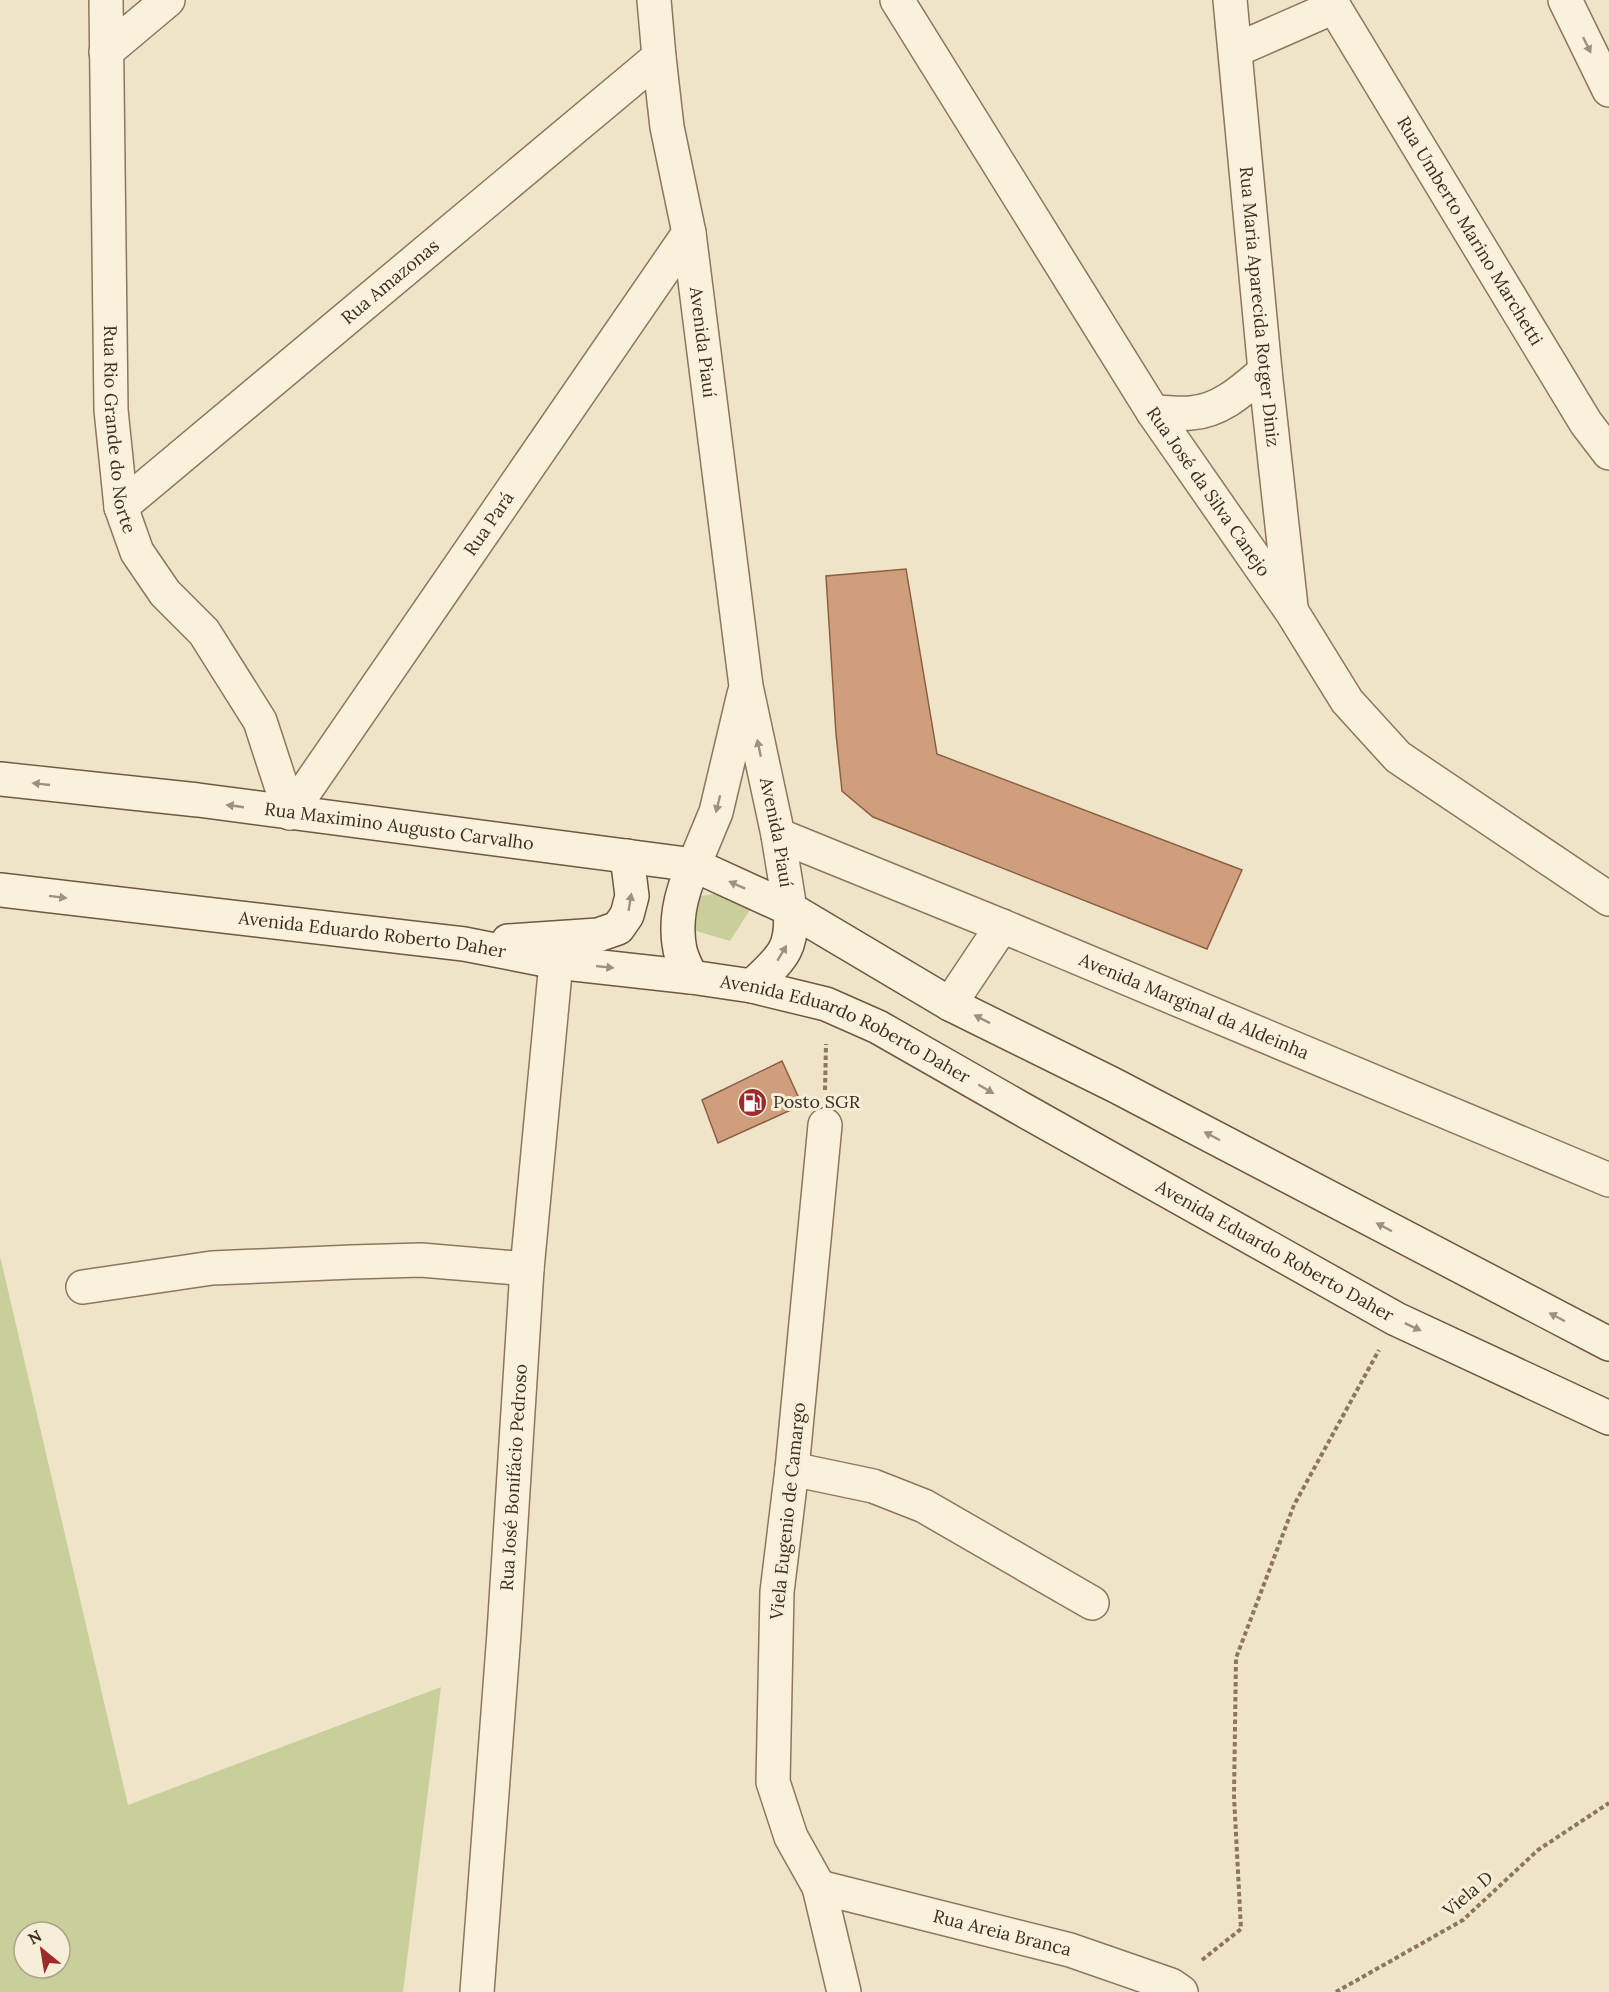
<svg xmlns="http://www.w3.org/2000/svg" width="1609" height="1992" font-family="Lora,serif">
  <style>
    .green { fill: #c9cf9b; fill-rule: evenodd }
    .building { fill: #cf9f7d; stroke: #8d5f41; stroke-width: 1.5 }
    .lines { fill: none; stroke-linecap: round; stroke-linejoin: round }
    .street-casing { stroke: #8d765c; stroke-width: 36 }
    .secondary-casing { stroke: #6f573f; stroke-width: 36 }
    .path { stroke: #8d765c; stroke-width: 4; stroke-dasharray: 4.5 3; stroke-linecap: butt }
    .street { stroke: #faf1dc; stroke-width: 33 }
    .secondary { stroke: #faf1dc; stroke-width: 33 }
    .oneway { fill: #9c907e }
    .labels { text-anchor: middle; stroke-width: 6; stroke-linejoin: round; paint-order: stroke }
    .street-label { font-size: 18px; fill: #3d2e20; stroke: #f7eed8 }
    .poi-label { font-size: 18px; fill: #3d2e20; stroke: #f7eed8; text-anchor: start }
  </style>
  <rect width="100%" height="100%" fill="#f0e4c8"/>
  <path class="green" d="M731,891L750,910L730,941L686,928L690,898Z
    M0,1256L128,1805L441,1687L403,1992H0ZM24,1932H60V1968H24Z"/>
  <path class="building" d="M906,569L937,754L1242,870L1207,949L873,817L842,791L836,734L826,576Z
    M782,1061L802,1105L718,1143L702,1100Z"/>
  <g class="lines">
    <defs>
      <g id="street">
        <path id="s1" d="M106,0L111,410L121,507L137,552L165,593L204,632L260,721L290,813"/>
        <path id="s2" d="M654,0L659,57L667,127L689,233L746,686L778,835L790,909"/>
        <path id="s3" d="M897,0L1153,412L1292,612L1347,701L1398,757L1609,899"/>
        <path id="s4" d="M1230,0L1265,371L1291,607"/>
        <path id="s5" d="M1330,0L1586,423L1609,453"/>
        <path d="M1565,0L1609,90"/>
        <path d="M1236,50L1334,7"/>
        <path d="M106,52L168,0"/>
        <path d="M1153,412C1166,412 1179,414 1191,413C1221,411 1244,389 1265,371"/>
        <path id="s6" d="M121,507L659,57"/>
        <path id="s7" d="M290,813L689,233"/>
        <path id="s8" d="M778,835L1002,926L1609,1180"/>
        <path d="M694,865L716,812L744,694"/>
        <path d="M950,1004L1002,926"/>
        <path d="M825,1125L792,1469L777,1592L773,1782L791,1837L819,1887L844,1992"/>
        <path d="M83,1287L212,1268L352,1262L421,1260L527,1269"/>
        <path d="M792,1469L873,1486L924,1506L1092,1603"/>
        <path id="s9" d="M819,1887L1070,1950L1171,1985L1181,1992"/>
        <path id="s10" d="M477,1992L504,1633L527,1269L556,962"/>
      </g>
      <g id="secondary">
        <path id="s11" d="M0,779L198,800L694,865L790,909L950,1004L1114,1085L1609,1344"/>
        <path id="s12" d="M0,890L464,944L556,962L691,977L752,986L826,1004L878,1027L1020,1108L1396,1319L1609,1418"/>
        <path d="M508,941L598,935L618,928L627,915L632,896L627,856"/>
        <path d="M691,977C687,968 682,959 680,950C674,920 681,892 694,865"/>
        <path d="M752,986C780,959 794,951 790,909"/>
      </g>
    </defs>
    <use href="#street" class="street-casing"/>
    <use href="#secondary" class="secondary-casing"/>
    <path class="path" d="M825,1090L826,1044
      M1202,1960L1241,1929L1234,1796L1236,1658L1294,1505L1379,1350
      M1336,1992L1463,1920L1538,1850L1609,1803"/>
    <use href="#street" class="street"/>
    <use href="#secondary" class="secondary"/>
  </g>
  <defs><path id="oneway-solid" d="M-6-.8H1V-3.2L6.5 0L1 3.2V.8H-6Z" transform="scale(1.5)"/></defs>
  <g class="oneway">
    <use href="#oneway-solid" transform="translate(1587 45) rotate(64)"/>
    <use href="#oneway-solid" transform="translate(759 748) rotate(-102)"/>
    <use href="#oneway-solid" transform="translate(41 784) rotate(-174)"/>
    <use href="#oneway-solid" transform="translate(718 804) rotate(104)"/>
    <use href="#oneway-solid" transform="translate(235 806) rotate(-172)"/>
    <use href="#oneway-solid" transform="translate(737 885) rotate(-156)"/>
    <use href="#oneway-solid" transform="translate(58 897) rotate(7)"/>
    <use href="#oneway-solid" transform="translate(630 902) rotate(-81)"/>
    <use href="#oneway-solid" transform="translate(782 953) rotate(-59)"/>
    <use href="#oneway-solid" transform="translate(605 967) rotate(6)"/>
    <use href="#oneway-solid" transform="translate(982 1019) rotate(-153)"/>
    <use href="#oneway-solid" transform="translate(986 1089) rotate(30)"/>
    <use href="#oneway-solid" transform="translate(1212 1136) rotate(-152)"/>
    <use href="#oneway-solid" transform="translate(1384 1227) rotate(-152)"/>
    <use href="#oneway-solid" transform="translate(1557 1317) rotate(-152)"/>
    <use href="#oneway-solid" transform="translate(1413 1327) rotate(25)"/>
  </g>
  <defs>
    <symbol id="fuel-disc" viewBox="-11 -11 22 22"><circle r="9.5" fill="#9e2a2b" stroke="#f7eed8"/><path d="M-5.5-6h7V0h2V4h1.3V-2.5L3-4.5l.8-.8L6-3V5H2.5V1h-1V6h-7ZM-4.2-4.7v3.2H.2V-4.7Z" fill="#fff"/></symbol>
  </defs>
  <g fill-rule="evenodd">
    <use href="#fuel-disc" x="736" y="1086" width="33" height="33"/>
  </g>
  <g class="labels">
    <g class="street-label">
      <text dy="6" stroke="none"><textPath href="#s5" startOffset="270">Rua Umberto Marino Marchetti</textPath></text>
      <text dy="6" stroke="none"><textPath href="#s6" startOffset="351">Rua Amazonas</textPath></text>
      <text dy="6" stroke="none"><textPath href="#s4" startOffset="308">Rua Maria Aparecida Rotger Diniz</textPath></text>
      <text dy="6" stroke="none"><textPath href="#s2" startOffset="346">Avenida Piauí</textPath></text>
      <text dy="6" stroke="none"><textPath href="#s1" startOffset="430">Rua Rio Grande do Norte</textPath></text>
      <text dy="6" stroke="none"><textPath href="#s3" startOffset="582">Rua José da Silva Canejo</textPath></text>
      <text dy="6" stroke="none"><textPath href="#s7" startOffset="351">Rua Pará</textPath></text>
      <text dy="6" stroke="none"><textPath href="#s11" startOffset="402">Rua Maximino Augusto Carvalho</textPath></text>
      <text dy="6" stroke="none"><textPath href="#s2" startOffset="842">Avenida Piauí</textPath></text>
      <text dy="6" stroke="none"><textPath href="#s12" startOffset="375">Avenida Eduardo Roberto Daher</textPath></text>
      <text dy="6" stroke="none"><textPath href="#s8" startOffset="450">Avenida Marginal da Aldeinha</textPath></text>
      <text dy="6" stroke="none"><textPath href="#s12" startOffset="861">Avenida Eduardo Roberto Daher</textPath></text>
      <text dy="6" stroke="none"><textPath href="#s12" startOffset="1347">Avenida Eduardo Roberto Daher</textPath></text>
      <text dy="6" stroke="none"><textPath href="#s10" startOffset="516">Rua José Bonifácio Pedroso</textPath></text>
      <text transform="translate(788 1511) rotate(-84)" y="6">Viela Eugenio de Camargo</text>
      <text transform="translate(1468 1894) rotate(-40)" y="6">Viela D</text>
      <text dy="6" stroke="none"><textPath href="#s9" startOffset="189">Rua Areia Branca</textPath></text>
    </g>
    <g class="poi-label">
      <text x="773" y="1108">Posto SGR</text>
    </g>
  </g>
  <g transform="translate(42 1950) rotate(330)"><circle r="28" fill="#f7eed8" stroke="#ada18e" stroke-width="1.5"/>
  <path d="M0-4.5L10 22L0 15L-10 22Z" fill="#9e2a2b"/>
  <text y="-9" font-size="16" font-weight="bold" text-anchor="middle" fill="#3d2e20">N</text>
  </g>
</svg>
